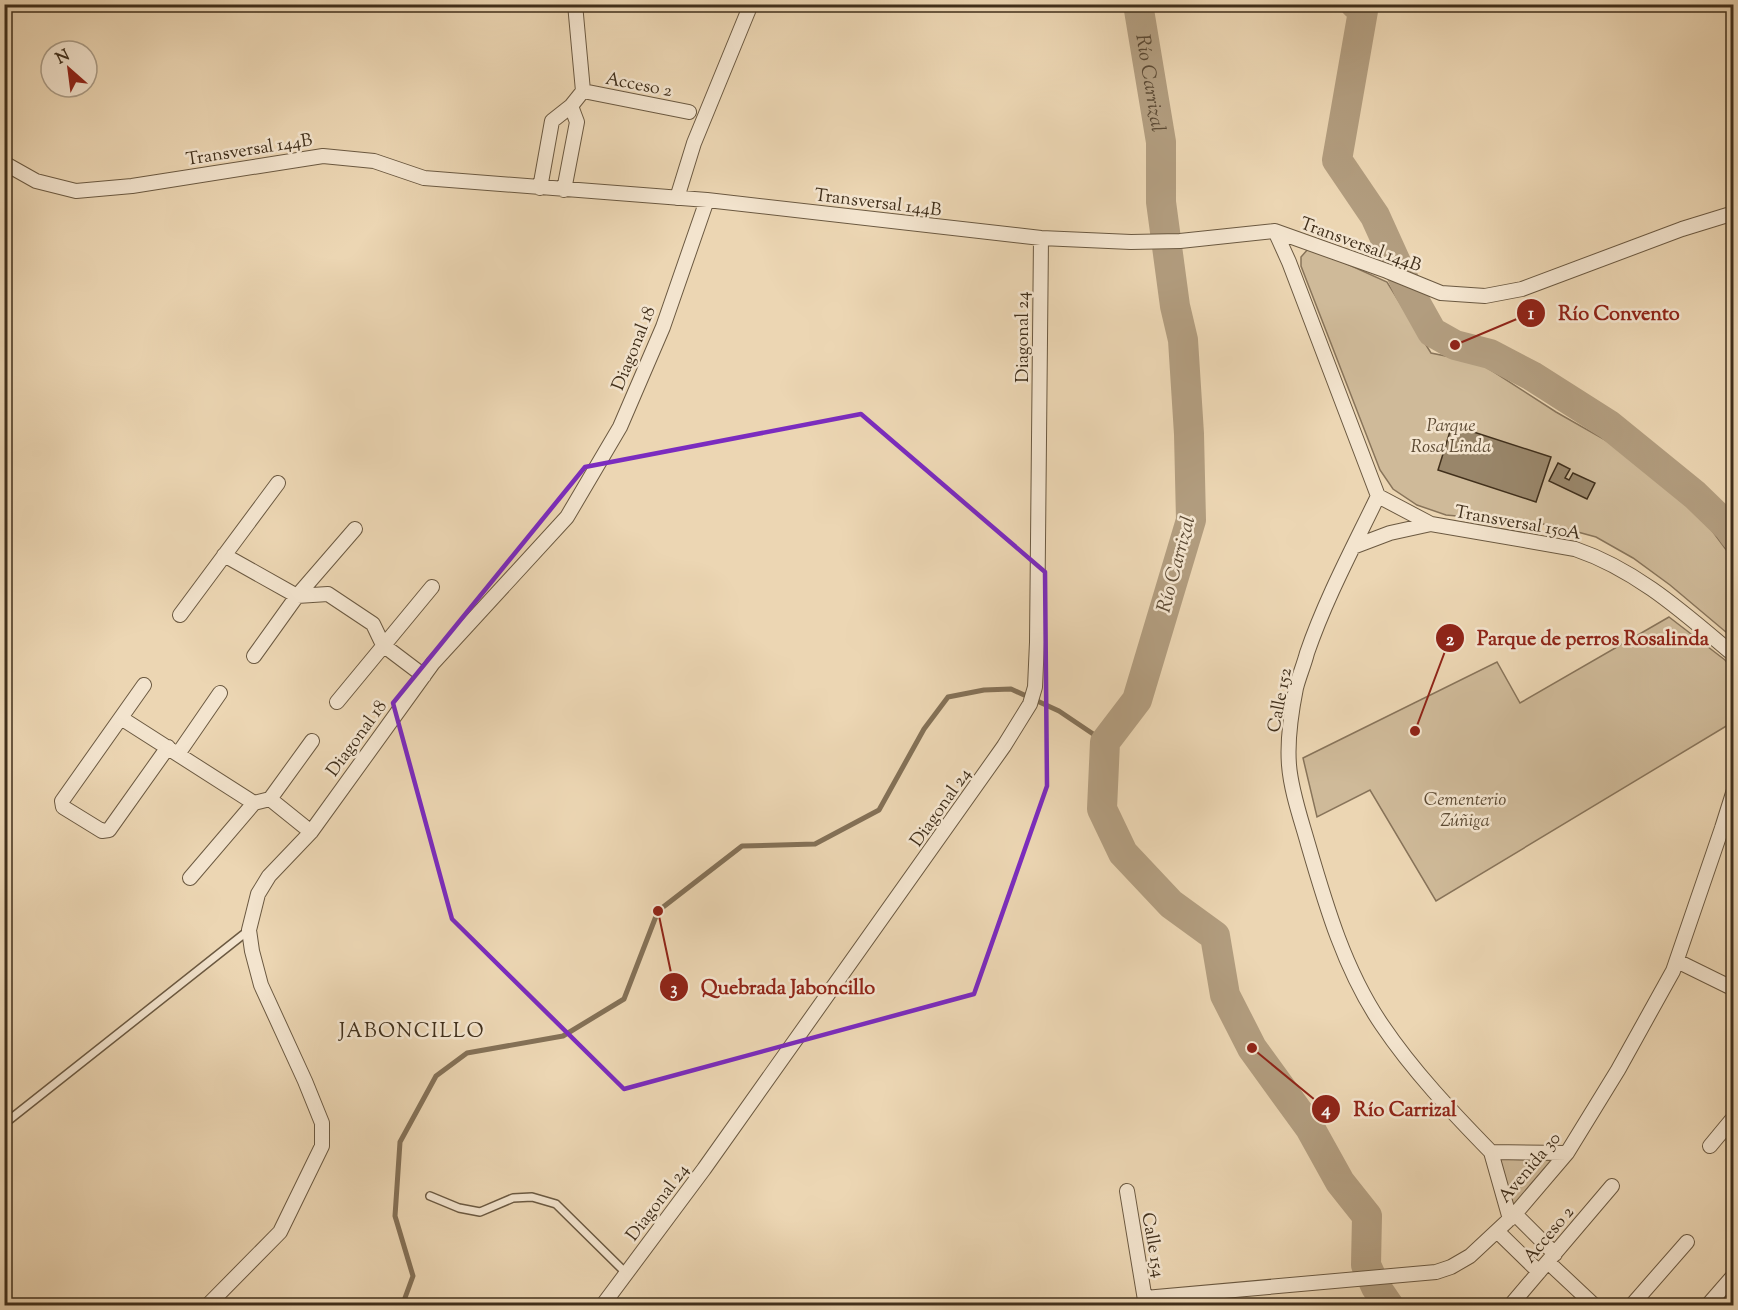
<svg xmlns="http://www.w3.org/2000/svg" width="1738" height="1310" font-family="'Sorts Mill Goudy',serif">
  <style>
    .green { fill: #cfba99; stroke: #88745a; stroke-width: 1.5 }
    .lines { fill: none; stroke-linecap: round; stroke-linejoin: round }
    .stream { stroke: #847157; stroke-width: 5 }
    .river { stroke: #b29d7f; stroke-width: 30 }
    .building { fill: #99866a; stroke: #402f1b; stroke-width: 1.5 }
    .lane-casing { stroke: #6b5941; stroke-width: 10 }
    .street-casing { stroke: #6b5941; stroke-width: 16 }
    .lane { stroke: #f3e4ce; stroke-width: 7 }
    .street { stroke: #f3e4ce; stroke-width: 14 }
    .marked { fill: none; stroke: #7b2cbf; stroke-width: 4.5; stroke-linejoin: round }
    .labels { text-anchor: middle; stroke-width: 5; stroke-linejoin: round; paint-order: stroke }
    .street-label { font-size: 18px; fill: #402f1b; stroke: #f3e4ce }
    .park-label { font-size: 18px; font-style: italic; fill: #5d4b34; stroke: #f3e4ce }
    .water-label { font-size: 20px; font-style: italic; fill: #5c4a34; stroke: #f3e4ce }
    .neighbourhood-label { font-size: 20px; letter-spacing: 1.5px; fill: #402f1b; stroke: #f3e4ce }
    .leader { fill: none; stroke: #8f2418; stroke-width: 2 }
    .callout-dot { fill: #8f2418; stroke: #f3e4ce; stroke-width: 2 }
    .mark-label { font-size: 18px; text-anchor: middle; font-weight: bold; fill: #fff }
    .callout-label { font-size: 20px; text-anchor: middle; font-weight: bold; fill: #8f2418; stroke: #f3e4ce; stroke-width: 5; stroke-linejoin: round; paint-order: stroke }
  </style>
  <rect width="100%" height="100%" fill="#ecd6b3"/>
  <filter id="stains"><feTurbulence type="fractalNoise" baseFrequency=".00333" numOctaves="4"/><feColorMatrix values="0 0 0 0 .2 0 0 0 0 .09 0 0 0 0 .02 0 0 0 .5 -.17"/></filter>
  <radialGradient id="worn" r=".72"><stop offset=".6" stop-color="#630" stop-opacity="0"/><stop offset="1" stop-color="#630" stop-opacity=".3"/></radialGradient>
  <path class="green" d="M1308,249L1316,250L1387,282L1431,353L1480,363L1556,412L1630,454L1696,509L1733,559V638L1670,585L1633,558L1596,537L1552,525L1446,515L1417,505L1393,489L1380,470L1301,266V257Z
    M1669,617L1725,660L1733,670V722L1436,901L1370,790L1317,817L1303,758L1497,662L1520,703Z
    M1500,1159L1555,1160L1513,1207Z"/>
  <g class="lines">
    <path class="stream" d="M402,1306L413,1276L395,1216L400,1142L436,1076L467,1053L563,1036L624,999L658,911L742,846L815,844L879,810L924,729L948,697L984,690L1011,689L1059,711L1105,742"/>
    <g class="river">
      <path id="s1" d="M1138,4L1161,142V202L1175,306L1183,340L1189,434L1191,520L1137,700L1105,742L1102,809L1123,853L1171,904L1215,936L1225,995L1252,1048L1310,1128L1340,1182L1367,1216L1366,1265L1376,1287L1389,1306"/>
      <path d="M1355,4L1363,11L1337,160L1375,216L1409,291L1432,332L1455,345L1490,354L1532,376L1609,425L1695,495L1729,528L1734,535"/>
    </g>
  </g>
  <path class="building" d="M1452,425L1551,457L1536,502L1438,470Z
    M1558,463L1570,469L1565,478L1569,480L1573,473L1595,483L1587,499L1549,481Z"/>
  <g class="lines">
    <defs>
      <path id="lane" d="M4,1124L249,930
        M430,1196L459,1208L480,1212L513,1198L532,1197L556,1204L626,1273"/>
      <path id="street" d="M583,91L689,112
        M4,163L36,181L76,191L132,186L323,156L374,161L424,178L707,200L1041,238L1131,242L1180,241L1275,231L1387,271L1441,293L1485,296L1522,289L1682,229L1734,213
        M540,188L552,121L571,106L583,91L575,4
        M564,190L577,122L571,106
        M677,198L694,143L751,4
        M1275,231L1289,262L1378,496C1353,548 1326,598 1307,653C1304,665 1299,676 1296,688C1291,713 1287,740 1289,765C1291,791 1301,819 1308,844C1326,906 1345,971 1382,1025C1413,1071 1452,1112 1491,1152L1567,1153
        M1378,496L1431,524L1575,549C1637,570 1684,613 1734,655
        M1353,547L1390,533L1431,524
        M224,555L297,596L328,594L373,624L383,645L424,676
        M180,615L278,483
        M254,656L297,596L355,529
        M144,685L62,801L63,807L102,831L109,830L168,747
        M337,702L432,587
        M121,718L254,803L270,799L311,832
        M178,754L220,693
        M270,799L312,741
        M190,878L254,803
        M1677,961L1734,989
        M1710,1146L1734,1117
        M1491,1152L1510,1219
        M1127,1191L1146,1306
        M1515,1214L1555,1254
        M1497,1231L1539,1272
        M1548,1262L1595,1306
        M1145,1298L1436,1272L1451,1267L1470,1256L1515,1214L1567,1153L1618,1070L1673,971L1722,828L1734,790
        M207,1306L280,1232L322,1146V1123L305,1081L261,985L252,951L249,930L258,894L269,876L311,832L433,663L567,517L620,427L663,327L707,200
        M602,1306L704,1169L1004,746L1030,704L1035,687L1037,642L1041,238
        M1510,1306L1612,1186
        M1631,1306L1687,1242
        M1707,1306L1734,1275"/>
    </defs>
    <use href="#lane" class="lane-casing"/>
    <use href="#street" class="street-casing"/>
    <use href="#lane" class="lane"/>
    <use href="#street" class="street"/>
  </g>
  <path class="marked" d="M861,414L1045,572L1047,786L974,994L624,1089L452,919L393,703L585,467Z"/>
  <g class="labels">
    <g class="street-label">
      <text transform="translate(639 84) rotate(11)" y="6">Acceso 2</text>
      <text transform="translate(249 149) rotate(-9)" y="6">Transversal 144B</text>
      <text transform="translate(878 202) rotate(7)" y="6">Transversal 144B</text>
      <text transform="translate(1361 244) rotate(20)" y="6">Transversal 144B</text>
      <text transform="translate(1022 337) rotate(-90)" y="6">Diagonal 24</text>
      <text transform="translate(633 348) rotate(-68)" y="6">Diagonal 18</text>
      <text transform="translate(1518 522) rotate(10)" y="6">Transversal 150A</text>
      <text transform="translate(1279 700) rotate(-79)" y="6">Calle 152</text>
      <text transform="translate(356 738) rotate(-54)" y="6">Diagonal 18</text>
      <text transform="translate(940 807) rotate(-55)" y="6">Diagonal 24</text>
      <text transform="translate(1529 1167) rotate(-50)" y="6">Avenida 30</text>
      <text transform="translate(657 1202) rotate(-53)" y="6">Diagonal 24</text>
      <text transform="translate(1548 1234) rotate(-50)" y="6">Acceso 2</text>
      <text transform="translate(1154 1245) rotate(80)" y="6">Calle 154</text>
    </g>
    <g class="park-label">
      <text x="1451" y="431">Parque<tspan x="1451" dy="21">Rosa Linda</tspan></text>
      <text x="1465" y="805">Cementerio<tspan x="1465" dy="21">Zúñiga</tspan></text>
    </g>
    <g class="water-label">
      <text dy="7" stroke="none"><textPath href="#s1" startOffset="80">Río Carrizal</textPath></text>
      <text transform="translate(1175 564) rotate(-75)" y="7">Río Carrizal</text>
    </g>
    <g class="neighbourhood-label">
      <text x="412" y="1037">JABONCILLO</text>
    </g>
  </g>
  <path class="leader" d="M1455 345L1531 313M1415 731L1450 638M658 911L674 987M1252 1048L1326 1109"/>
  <g class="callout-dot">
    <circle cx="1455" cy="345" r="6"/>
    <circle cx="1415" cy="731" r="6"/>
    <circle cx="658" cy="911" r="6"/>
    <circle cx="1252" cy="1048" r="6"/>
    <circle cx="1531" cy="313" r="15"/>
    <circle cx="1450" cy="638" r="15"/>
    <circle cx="674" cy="987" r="15"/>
    <circle cx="1326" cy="1109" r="15"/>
  </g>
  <g class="mark-label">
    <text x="1531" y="319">1</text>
    <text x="1450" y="645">2</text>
    <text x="674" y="994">3</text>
    <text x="1326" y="1115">4</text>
  </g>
  <g class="callout-label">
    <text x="1619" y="320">Río Convento</text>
    <text x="1593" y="645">Parque de perros Rosalinda</text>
    <text x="788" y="994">Quebrada Jaboncillo</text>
    <text x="1405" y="1116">Río Carrizal</text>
  </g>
  <rect width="1738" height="1310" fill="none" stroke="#ecd6b3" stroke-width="24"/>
  <rect x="6" y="6" width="1726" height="1298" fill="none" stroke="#402f1b" stroke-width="3"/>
  <rect x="12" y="12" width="1714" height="1286" fill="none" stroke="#402f1b" stroke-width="1.5"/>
  <g transform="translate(69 69) rotate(332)"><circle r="28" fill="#f3e4ce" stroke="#ab9c86" stroke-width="1.5"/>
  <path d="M0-4.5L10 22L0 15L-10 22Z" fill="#8f2418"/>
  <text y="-9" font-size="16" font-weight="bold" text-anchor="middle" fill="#402f1b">N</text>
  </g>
  <rect width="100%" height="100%" filter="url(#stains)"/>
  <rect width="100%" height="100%" fill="url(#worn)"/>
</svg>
